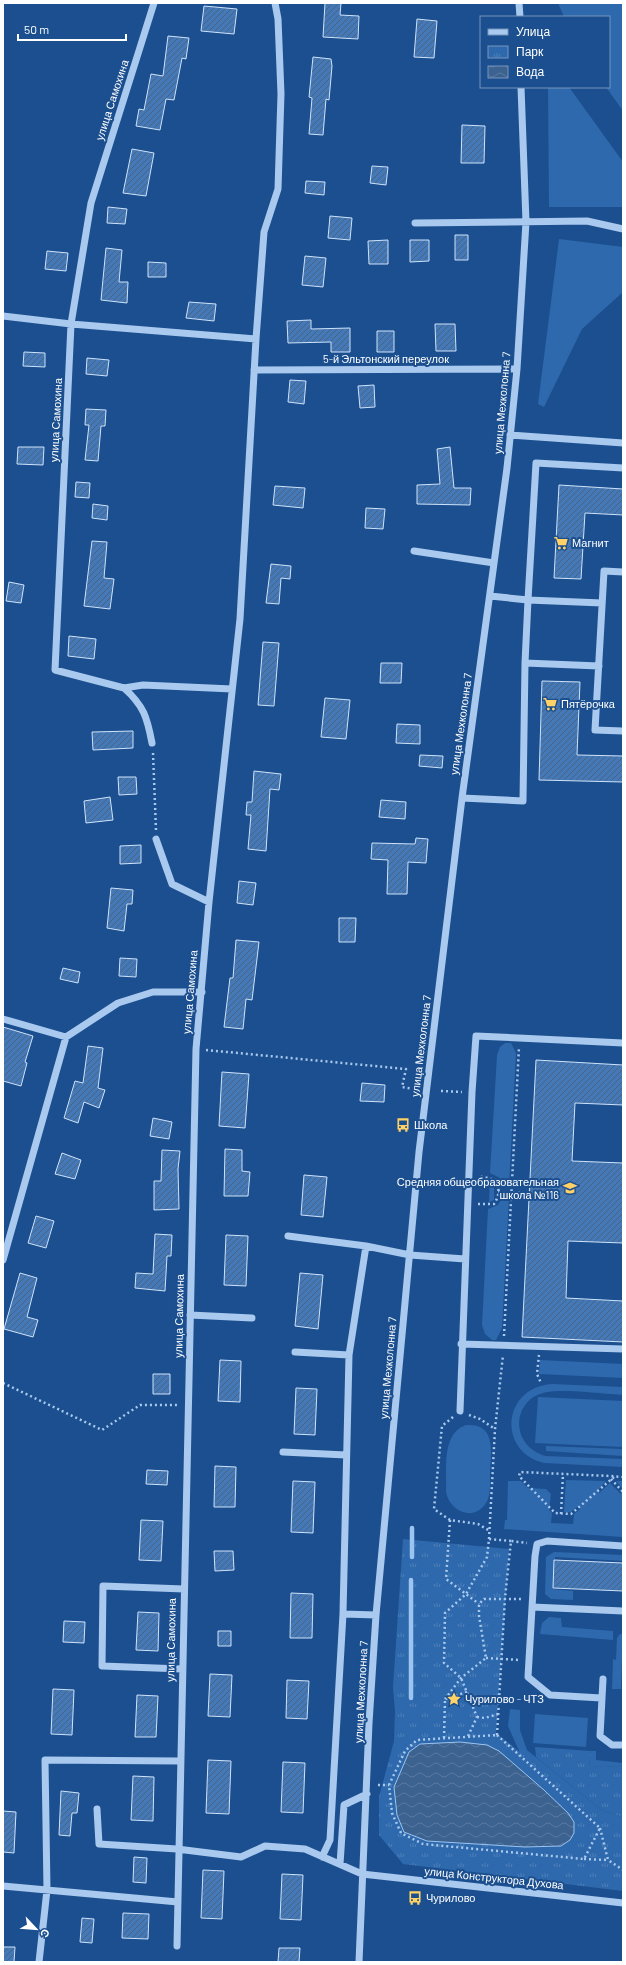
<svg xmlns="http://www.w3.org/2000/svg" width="626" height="1965" font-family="Barlow,sans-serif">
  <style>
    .grass { fill: #2e69ad }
    .park { fill: url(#park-tufts) }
    .water { fill: url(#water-waves); stroke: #9cc4f0 }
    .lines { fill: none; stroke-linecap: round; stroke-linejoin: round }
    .stream { stroke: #9cc4f0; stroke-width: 4.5 }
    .building { fill: url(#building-hatch); stroke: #cfe3fa }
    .path { stroke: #a9c9ee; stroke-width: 2.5; stroke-dasharray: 2 3; stroke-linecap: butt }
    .minor { stroke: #a9c9ee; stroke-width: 7 }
    .labels { text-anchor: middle; stroke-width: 4; stroke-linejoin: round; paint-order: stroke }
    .street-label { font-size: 11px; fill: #fff; stroke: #1b4f8f }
    .poi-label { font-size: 11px; fill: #fff; stroke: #1b4f8f; text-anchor: start }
  </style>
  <defs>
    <pattern id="park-tufts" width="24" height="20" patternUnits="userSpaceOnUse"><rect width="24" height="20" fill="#2e69ad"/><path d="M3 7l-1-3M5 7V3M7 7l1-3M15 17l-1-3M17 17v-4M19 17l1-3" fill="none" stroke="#4d80b9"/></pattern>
    <pattern id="water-waves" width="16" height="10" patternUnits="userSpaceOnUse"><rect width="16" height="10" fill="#3c6290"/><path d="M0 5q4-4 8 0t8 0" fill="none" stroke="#597aa1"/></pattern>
    <pattern id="building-hatch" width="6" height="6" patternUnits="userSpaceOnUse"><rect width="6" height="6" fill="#4478b7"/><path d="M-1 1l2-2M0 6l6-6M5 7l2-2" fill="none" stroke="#486282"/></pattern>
  </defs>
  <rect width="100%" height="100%" fill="#1b4f8f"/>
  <path class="grass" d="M558,3H623V111L606,87H609V17H564Z
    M548,87H569L623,162V207H549Z
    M559,239L623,247V292L582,329L544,407L538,404Z
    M505,1043H511L516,1053L509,1187L503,1186L500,1178L490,1173L497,1055L500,1047Z
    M490,1180L494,1181V1200L489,1202Z
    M502,1198H509L502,1328L496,1340H492L485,1334L482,1325L488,1209L498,1205Z
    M540,1360L623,1364V1378L539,1374Z
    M552,1384L623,1387V1395C604,1394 559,1388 543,1393C526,1397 516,1415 520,1431C523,1444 533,1452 545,1456L623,1459V1467L544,1463C496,1451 503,1387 552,1384Z
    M538,1397L623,1401V1447L535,1443Z
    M466,1425C497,1423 491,1453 490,1473C490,1483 491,1495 486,1503C473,1523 448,1510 446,1491C447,1469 441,1434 466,1425Z
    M546,1446L623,1449V1456L546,1451Z
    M566,1480L606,1481L599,1489V1493L610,1483L621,1494L622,1488L616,1481H623V1537L504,1529L505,1520H507L508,1481H521L528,1488L546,1489L551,1494L549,1510L552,1513L551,1523L573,1524L574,1514L581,1508L577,1507L571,1512H564Z
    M554,1552L623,1555V1561L555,1557L553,1589L573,1591V1600L551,1599L545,1594L546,1557Z
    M549,1617L561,1618L562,1627L613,1631V1640L540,1634L542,1623Z
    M620,1634H623L621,1689H612L613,1659L616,1660L617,1638Z
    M510,1709L520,1710V1730L527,1750L603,1811L623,1817V1836L520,1753L508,1726Z
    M535,1714L588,1718L586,1747L533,1743Z
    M591,1751H596V1760L623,1763V1767L589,1766Z"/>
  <path class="park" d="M403,1539L509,1549L496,1733L623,1834V1891L403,1864L379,1835V1797L394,1741L395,1711L393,1687Z
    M535,1747L591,1751L589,1766L623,1767V1817L603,1811L536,1757Z"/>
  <path class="water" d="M460,1742L487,1745L499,1751L544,1790L568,1813L574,1822V1833L570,1840L561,1846L525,1847L427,1841L404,1832L397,1815L394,1787L409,1752L420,1744Z"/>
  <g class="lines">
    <path class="stream" d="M412,1557V1528
      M411,1698V1580"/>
  </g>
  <path class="building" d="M325,3H341L340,15L359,16L358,39L323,37Z
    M204,6L237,9L234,34L201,31Z
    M417,19L437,21L434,58L414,57Z
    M168,36L189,38L186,59L182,58L174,100L166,99L160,130L136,126L139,109L144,110L151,74L163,76Z
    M313,57L331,59L332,66L329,100L326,99L323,135L309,134L312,98L309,97Z
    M462,125L485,126L484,163H461Z
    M132,149L154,153L146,196L123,193Z
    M372,166L388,167L386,185L370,183Z
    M306,181L325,182L324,195L305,193Z
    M108,207L127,209L125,224L107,223Z
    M330,216L352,218L350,240L328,238Z
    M455,235H468V260H455Z
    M388,240V264H369L368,241Z
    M410,240H429V261L410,262Z
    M106,248L122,250L119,282H128L127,303L101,300Z
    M47,251L68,253L66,271L45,269Z
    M305,256L326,258L323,287L302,285Z
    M148,262L166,263V277H148Z
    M189,302L216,304L214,321L186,318Z
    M311,320V329L350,328V352H331V342L288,343L287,321Z
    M435,324H455L456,351H436Z
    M377,331H394V352H377Z
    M24,352L45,353V367L23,366Z
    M87,358L109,360L107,376L86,374Z
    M290,380L306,381L304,404L288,402Z
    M374,385L375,407L360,408L358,386Z
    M86,409L106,410L105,426H101L98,461L85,460L89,425H85Z
    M18,447H44L43,465L17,464Z
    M450,447L454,488H471L470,505L417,504V485L440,484L437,449Z
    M76,482L90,483L89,498L75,497Z
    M559,485L623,489V515L585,513L581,579L554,578Z
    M275,486L305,488L303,508L273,505Z
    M93,504L108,506L107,520L92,518Z
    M366,508L385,509L383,529L365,528Z
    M92,541L107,542L104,578L114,579L110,609L84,606Z
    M271,564L291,566L290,579L281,578L279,604L266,603Z
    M9,582L24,585L21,603L6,601Z
    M69,636L96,639L94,659L68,656Z
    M263,642L279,643L274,706L258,705Z
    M381,663H402L401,683H380Z
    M542,681L580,682L577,755L623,756V782L539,780Z
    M325,698L350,700L346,739L321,737Z
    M397,724L420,725V744L396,743Z
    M133,731V748L93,750L92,732Z
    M420,755L443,756L442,768L419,766Z
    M254,771L281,774L279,790L270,789L266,851L248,849L251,815H246L247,802H252Z
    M118,777H136L137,794L119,795Z
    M110,797L113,820L86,823L84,801Z
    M381,800L406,802L405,819L379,817Z
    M416,838L428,839L426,863L408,862L407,894H387L388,860L371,859L372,843L415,844Z
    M141,845V863L120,864V846Z
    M239,881L256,883L253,905L237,903Z
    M111,888L133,890L132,904H127L124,931L107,928Z
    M339,918H356L355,942H339Z
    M236,940L259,942L252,1000L246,999L243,1029L224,1027L230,978H233Z
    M120,958L137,959L136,977L119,976Z
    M63,968L80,972L78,983L60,979Z
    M3,1027L33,1036L25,1062L27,1063L21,1086L3,1081Z
    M88,1046L103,1048L98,1088L105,1090L99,1108L84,1102L78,1123L64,1118L75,1081L83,1083Z
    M536,1060L623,1065V1105L575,1103L572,1161L623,1163V1243L568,1241L566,1298L623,1301V1342L522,1337Z
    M222,1072L249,1074L245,1128L219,1126Z
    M362,1083L385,1085L384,1102L360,1101Z
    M153,1118L172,1122L169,1139L150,1136Z
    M225,1149L242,1150V1171L250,1172L248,1196H224Z
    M162,1150L180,1151L178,1169L179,1209L154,1210V1181H161Z
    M62,1153L81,1160L75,1179L55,1174Z
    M304,1175L327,1177L323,1217L301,1215Z
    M36,1216L54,1221L46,1248L28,1243Z
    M155,1234L172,1235L171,1256H167L165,1291L135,1288L136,1273L153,1274Z
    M226,1235L248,1236L246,1286L224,1285Z
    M20,1273L37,1278L27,1317L38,1320L33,1337L4,1329Z
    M300,1273L323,1275L318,1329L295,1326Z
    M220,1360L241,1361L240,1402L218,1401Z
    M153,1374H170V1394H153Z
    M296,1388L317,1389L315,1435L294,1434Z
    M215,1466L236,1467L235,1507H214Z
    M147,1470L168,1471L167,1485L146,1484Z
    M293,1481L315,1482L313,1533L291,1532Z
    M141,1520L163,1521L161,1561L139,1560Z
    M214,1551H233L234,1570L215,1571Z
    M554,1560L623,1563V1591L553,1588Z
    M291,1593L313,1594L312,1638H290Z
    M138,1612L159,1613L158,1651L136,1650Z
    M64,1621L85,1622L84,1643L63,1642Z
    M218,1631H231V1646H218Z
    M210,1674L232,1675L230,1717L208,1716Z
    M287,1680L309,1681L307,1719L286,1718Z
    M53,1689L74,1690L72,1735L51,1734Z
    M137,1695L158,1696L156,1737H135Z
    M208,1760L231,1761L229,1814L206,1813Z
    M283,1762L305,1763L303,1813L281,1812Z
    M133,1776L154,1777L153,1821L131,1820Z
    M61,1791L79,1793L77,1813H72L70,1836L59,1835Z
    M3,1811L16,1812L14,1853L3,1852Z
    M134,1857L147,1858L146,1883L133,1882Z
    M203,1870L224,1871L222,1919L201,1918Z
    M282,1874L303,1875L301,1920L280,1919Z
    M123,1913L149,1914L148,1939L122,1938Z
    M82,1918L94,1919L92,1943L80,1942Z
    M3,1947H15L14,1962H3Z
    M279,1948H300L299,1962H278Z"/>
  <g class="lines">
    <path class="path" d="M153,753L156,830
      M206,1050L406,1069L402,1087L414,1089
      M441,1091L462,1092
      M498,1192L529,1193
      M478,1204H494C499,1197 500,1188 496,1180L479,1176
      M504,1336L519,1047
      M539,1355L537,1374L541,1383
      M3,1383L102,1430L140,1405H178
      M469,1415L480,1419L495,1429
      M453,1417L442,1426L434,1509L450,1520L478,1524L490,1531
      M614,1477L571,1514L555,1513L519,1476L520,1472L610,1476L623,1477
      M611,1479L623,1492
      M561,1514L563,1474
      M450,1520L446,1579L479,1604
      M489,1539L495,1429L503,1355
      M486,1658L520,1660
      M445,1699L461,1678L486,1658L479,1616V1604L484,1599H523
      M477,1717L485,1718L498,1714
      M497,1735L600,1828L584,1859L423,1844L401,1833L392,1813L389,1785L405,1751L417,1740Z
      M497,1735L505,1598L511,1541L527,1543
      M468,1736L477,1717L461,1678L444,1663L445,1613L466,1594L487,1557L489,1539L511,1541
      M444,1738L445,1699L467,1692
      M378,1785H389
      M600,1828L608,1860L623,1870
      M584,1859L608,1860"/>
    <path class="minor" d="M154,3L91,203L71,324L55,670L124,688L143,685L232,689
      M519,3L520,17
      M415,223L587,221L623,229
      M3,316L71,324L256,339
      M254,370L517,369
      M510,435L623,443
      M414,551L494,563
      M623,572L604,571L595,730L623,731
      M602,603L528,600L536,463L623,468
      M525,663L599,666
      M124,688C144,706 147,717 152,743
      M462,798L523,801L525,663L528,600L490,596
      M156,839L172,884L209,902
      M3,1019L66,1037
      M288,1236L366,1246L410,1255L465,1259
      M3,1260L66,1037L118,1003L153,992H202
      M190,1315L252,1318
      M461,1344L623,1349
      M295,1352L349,1355
      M460,1411L472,1092L476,1036L623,1043
      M283,1452L346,1455
      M532,1607L623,1611
      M343,1614L376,1615
      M182,1669L102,1666L103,1586L184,1589
      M603,1679L600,1736L612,1745H623
      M601,1698L550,1695L528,1677L535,1556L537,1544L547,1541L623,1546
      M97,1809L99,1844L177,1849L241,1857L265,1846L305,1849L362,1874L623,1903
      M322,1857L330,1840L343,1614L349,1355L366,1246
      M340,1864L344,1805L367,1794
      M3,1886L178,1902
      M177,1946L196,1049L209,902L240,619L256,339L264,232L278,189L281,94L278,19L275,3
      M39,1962L47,1890L45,1760L180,1761
      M359,1962L369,1723L376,1615L419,1152L462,798L507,468L517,369L526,222L521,87"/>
  </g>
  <defs>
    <symbol id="supermarket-bare" viewBox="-9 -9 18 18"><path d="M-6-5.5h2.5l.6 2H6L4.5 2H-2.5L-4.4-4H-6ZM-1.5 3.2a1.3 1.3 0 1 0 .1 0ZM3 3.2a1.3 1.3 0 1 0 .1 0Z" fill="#ffd166" stroke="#1b4f8f" stroke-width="2.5" paint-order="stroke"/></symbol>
    <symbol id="bus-bare" viewBox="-9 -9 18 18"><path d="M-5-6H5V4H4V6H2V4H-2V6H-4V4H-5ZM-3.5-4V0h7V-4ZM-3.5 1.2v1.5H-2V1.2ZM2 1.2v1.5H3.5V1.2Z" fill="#ffd166" stroke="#1b4f8f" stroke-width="2.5" paint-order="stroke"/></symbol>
    <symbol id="school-bare" viewBox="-9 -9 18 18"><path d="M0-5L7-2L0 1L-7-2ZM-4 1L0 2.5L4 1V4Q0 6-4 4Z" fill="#ffd166" stroke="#1b4f8f" stroke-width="2.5" paint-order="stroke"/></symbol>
    <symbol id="sight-bare" viewBox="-9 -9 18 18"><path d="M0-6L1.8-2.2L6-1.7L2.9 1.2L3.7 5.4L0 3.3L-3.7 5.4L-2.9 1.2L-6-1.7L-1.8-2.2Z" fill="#ffd166" stroke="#1b4f8f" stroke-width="2.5" paint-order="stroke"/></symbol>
  </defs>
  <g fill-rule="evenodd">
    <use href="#supermarket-bare" x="551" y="533" width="20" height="20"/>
    <use href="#supermarket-bare" x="540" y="694" width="20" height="20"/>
    <use href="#bus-bare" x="393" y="1115" width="20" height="20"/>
    <use href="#school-bare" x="560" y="1178" width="20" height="20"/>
    <use href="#sight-bare" x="444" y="1689" width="20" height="20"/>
    <use href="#bus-bare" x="405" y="1888" width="20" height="20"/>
  </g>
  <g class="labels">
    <g class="street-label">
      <text transform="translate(112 100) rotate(-72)" y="4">улица Самохина</text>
      <text x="386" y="363">5-й Эльтонский переулок</text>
      <text transform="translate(502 403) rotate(-85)" y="4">улица Мехколонна 7</text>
      <text transform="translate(56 420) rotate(-87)" y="4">улица Самохина</text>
      <text transform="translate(461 724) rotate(-82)" y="4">улица Мехколонна 7</text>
      <text transform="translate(190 992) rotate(-85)" y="4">улица Самохина</text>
      <text transform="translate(421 1046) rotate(-83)" y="4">улица Мехколонна 7</text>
      <text transform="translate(179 1316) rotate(-89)" y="4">улица Самохина</text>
      <text transform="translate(388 1368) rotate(-85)" y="4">улица Мехколонна 7</text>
      <text transform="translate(171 1640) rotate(-89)" y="4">улица Самохина</text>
      <text transform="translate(361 1692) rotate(-87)" y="4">улица Мехколонна 7</text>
      <text transform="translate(494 1878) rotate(6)" y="4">улица Конструктора Духова</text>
    </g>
    <g class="poi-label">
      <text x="572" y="547">Магнит</text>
      <text x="561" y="708">Пятёрочка</text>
      <text x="414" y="1129">Школа</text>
      <text x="559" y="1186" text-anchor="end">Средняя общеобразовательная<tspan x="559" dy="13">школа №116</tspan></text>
      <text x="465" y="1703">Чурилово - ЧТЗ</text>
      <text x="426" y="1902">Чурилово</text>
    </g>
  </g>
  <rect width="626" height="1965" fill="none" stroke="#ffffff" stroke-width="8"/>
  <rect x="480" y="16" width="130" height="72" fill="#1b4f8f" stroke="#7695bc"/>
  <rect x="488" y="29" width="20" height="6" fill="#a9c9ee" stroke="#7695bc"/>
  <text x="516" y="36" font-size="12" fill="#ffffff">Улица</text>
  <rect x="488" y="46" width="20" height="12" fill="url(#park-tufts)" stroke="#7695bc"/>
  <text x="516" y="56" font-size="12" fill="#ffffff">Парк</text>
  <rect x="488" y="66" width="20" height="12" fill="url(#water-waves)" stroke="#7695bc"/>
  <text x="516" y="76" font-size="12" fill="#ffffff">Вода</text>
  <g transform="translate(36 1929) rotate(116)" stroke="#1b4f8f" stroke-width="3" paint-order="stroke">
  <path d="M0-3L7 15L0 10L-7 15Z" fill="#ffffff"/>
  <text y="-6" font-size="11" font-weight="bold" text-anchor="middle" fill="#ffffff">С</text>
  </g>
  <path d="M18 34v6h108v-6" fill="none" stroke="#ffffff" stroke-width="2"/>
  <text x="24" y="34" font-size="12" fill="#ffffff" stroke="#1b4f8f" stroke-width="3" paint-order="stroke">50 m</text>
</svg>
